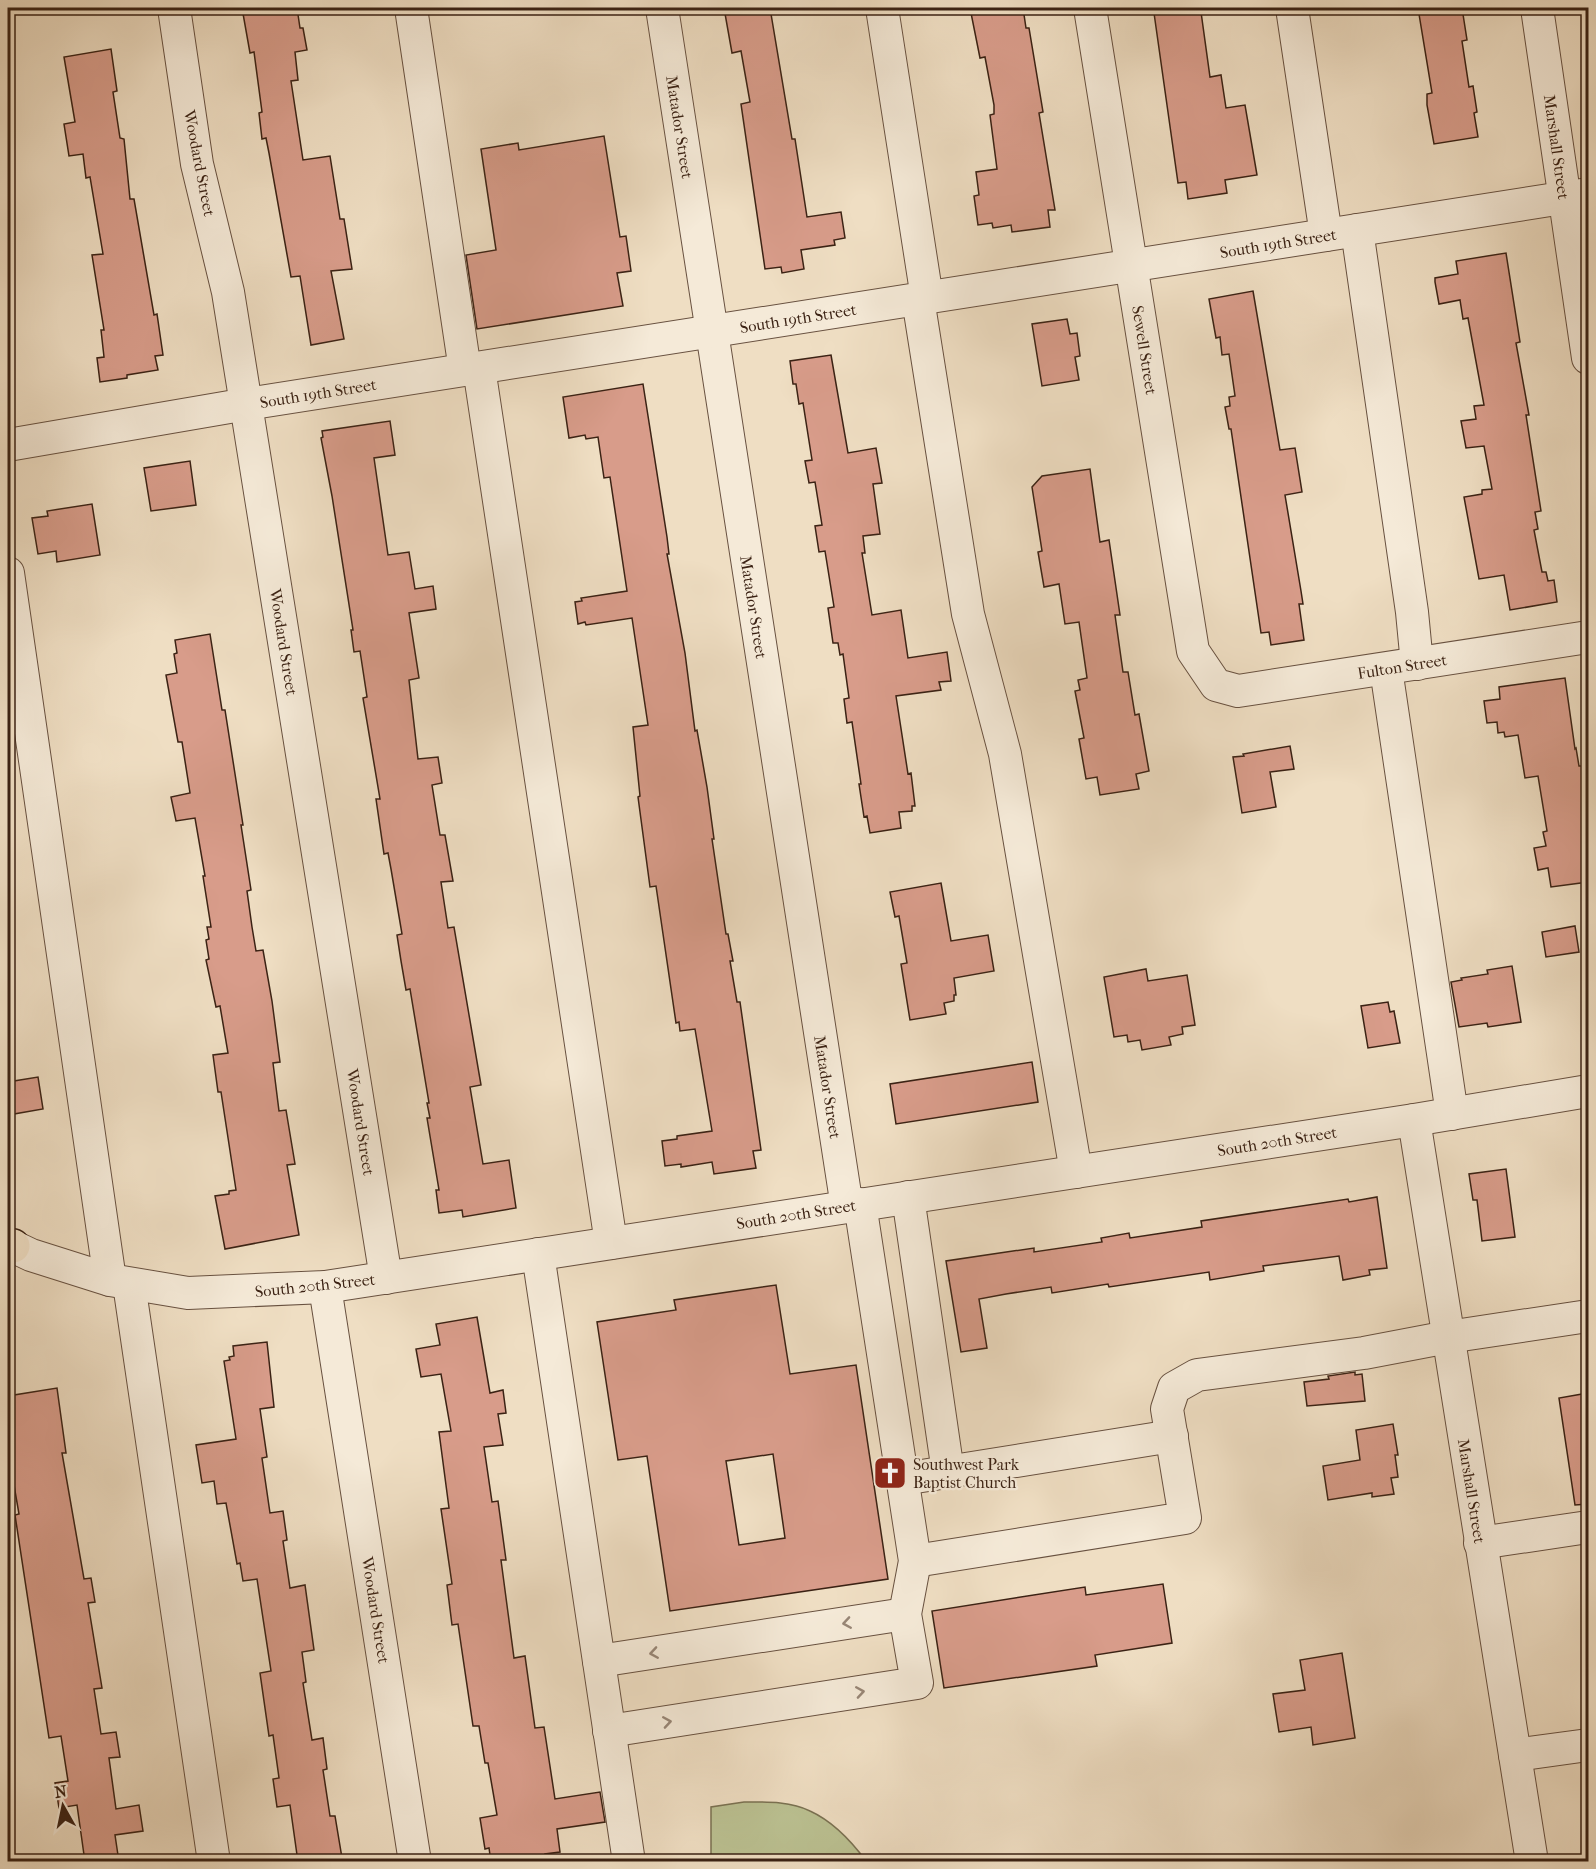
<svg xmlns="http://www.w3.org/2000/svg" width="1596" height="1869" viewBox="0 0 1596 1869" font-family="'IM FELL French Canon',serif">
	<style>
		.green { fill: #bbc192; stroke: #7b7253; stroke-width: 1.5 }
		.building { fill: #d89c8a; stroke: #3b2214; stroke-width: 1.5; fill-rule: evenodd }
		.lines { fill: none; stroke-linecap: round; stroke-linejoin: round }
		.minor-casing { stroke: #685140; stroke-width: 34 }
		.major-casing { stroke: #3b2214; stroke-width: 36 }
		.minor { stroke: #f5ead8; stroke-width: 32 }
		.major { stroke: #efdec3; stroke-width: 33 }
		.oneway { stroke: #988676 }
		.labels { text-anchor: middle; stroke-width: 4.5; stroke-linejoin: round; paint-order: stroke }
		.street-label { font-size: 16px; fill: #3b2214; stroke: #f5ead8 }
		.poi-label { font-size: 16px; fill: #3b2214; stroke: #f5ead8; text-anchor: start }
	</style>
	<rect width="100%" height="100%" fill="#efdec3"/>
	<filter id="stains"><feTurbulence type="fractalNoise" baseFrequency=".00333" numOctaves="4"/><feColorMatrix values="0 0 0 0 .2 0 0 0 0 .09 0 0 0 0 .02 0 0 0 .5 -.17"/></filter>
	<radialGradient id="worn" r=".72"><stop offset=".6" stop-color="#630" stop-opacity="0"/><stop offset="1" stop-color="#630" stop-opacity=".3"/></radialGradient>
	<path class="green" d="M744,1802c21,0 46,-1 66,9 22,10 42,31 56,50h-155v-54z"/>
	<g class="building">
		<path d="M242,8h55l3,20h3l4,22 -12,2 3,28 -7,1 12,79 27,-4 10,63h4l8,50 -21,2 13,68 -33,6 -11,-69 -9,1 -22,-124 -3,-15 -4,1 -3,-26 3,-1 -8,-60 -4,1z"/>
		<path d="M724,8h46l22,131h3l12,78 34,-5 4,26 -11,2 1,5 -34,5 3,19 -22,4 -1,-6 -16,2 -24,-165 9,-2 -9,-51 -9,2z"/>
		<path d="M970,8h53l3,20h3l14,84 -4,1 16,97h-7l2,17 -38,5 -1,-7 -18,3 -1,-5 -14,2 -4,-29 5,-1 -3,-23 21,-3 -7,-54 4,-1v-9l-9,-48 -5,1z"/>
		<path d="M1191,8h8l2,4 9,65 11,-2 5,33 19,-3 12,70 -32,5 2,13 -39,6 -2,-17 -8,1 -24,-170z"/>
		<path d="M1418,8h44l5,32 -5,1 7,46 4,-1 4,26 -3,1 4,24 -44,7 -7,-39v-11l5,-1z"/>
		<path d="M111,49l6,42 -4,1 7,46 4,1 6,60h4l20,116 3,-1 6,41 -8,1 3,14 -31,5v3l-27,4 -3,-24 7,-1 -3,-27h3l-12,-75 11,-1 -13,-77 -4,1 -3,-24 -14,2 -5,-32 11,-2 -11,-65z"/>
		<path d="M604,136l16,101 6,-1 5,35 -14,2 6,33 -146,23 -11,-74 30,-5 -15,-101 37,-6 1,7z"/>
		<path d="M1506,253l14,89 -4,1 13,72h-3l15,96 -6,1 3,17 -4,1 8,42h4l2,9 6,-1 3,22 -47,8 -6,-35 -25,4 -15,-82 18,-3v-4l10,-1 -8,-43 -18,2 -5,-27 15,-2 -2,-13 10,-1 -16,-87 -5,1 -3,-19 -21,4 -4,-22v-4l23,-4 -2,-13z"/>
		<path d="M1253,291l27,159 15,-2 7,44 -17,3 16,96 2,13h-4l5,36 -33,5 -2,-13 -8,1 -30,-204h-2l-4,-22 5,-1 -1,-9 6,-1 -6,-42 -7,1 -2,-18 -4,1 -7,-39z"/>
		<path d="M1067,319l3,15 7,-1 3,23 -5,1 4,23 -37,6 -10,-62z"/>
		<path d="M831,355l17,98 28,-5 6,35 -9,1 7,50 -17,2 2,17h-3l10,62 29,-5 7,48 39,-6 4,29 -12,1 2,8 -45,6 12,78 3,-1 4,33h-3v5l-13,1 2,16 -31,5 -3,-17 -3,1 -5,-33h2l-9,-62 -5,1 -3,-24 5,-1 -6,-44 -3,1 -2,-12h-5l-5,-35 6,-1 -9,-56 -6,1 -4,-26 7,-1 -7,-43 -6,1 -4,-22 7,-1 -9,-57 -4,1 -3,-20h-3l-3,-23z"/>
		<path d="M643,384l24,153 2,17h-2l18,99 10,78 2,-1 10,57 7,52h-2l14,95h2l5,27h-3l7,41h3l21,148 -8,1 3,17 -42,6 -2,-12 -31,5v-3l-16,2 -3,-25 15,-2v-3l35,-5 -17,-102 -15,2 -1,-9 -3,1 -20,-137 -6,1 -12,-90 2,-1 -7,-69 15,-2 -16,-107 -46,7 -1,-3 -7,2 -3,-22 7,-1 -1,-3 46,-7 -17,-114 -6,1 -6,-41 -12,2 -1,-4 -16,3 -6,-41z"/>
		<path d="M390,421l5,34 -21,3 14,97 21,-3 6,37 18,-3 3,23 -27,4 10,65 -10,2 9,79 20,-2 4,26 -10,2 8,50h5l8,46 -12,1 7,46 6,-1 27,158 -11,2 13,77 26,-4 7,48 -53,9 -1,-7 -23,3 -3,-23h3l-12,-72h3l-3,-15h2l-19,-114 -4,1 -5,-29 -4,-26 5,-1 -11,-65 -3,-16 -4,1 -8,-55h4l-17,-101 4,-1 -7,-46 -6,1 -3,-22h2l-21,-134 -11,-58 2,-1 -1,-6z"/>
		<path d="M190,461l6,44 -45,6 -7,-43z"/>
		<path d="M1090,469l10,73 9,-2 11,75h-5l8,57h5l7,43 4,-1 10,57 -13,3 3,15 -39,6 -3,-18 -11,2 -7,-40 5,-1 -9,-47 5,-1 -2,-10 9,-2 -8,-56 -14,2 -6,-40 -15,3 -6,-35 4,-1 -10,-64 10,-11z"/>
		<path d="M92,504l8,51 -43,7 -1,-11 -18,3 -6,-36 16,-2 -1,-5z"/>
		<path d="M210,634l12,76h3l18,115h-2l10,65 -4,1 5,36 4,24 7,-1 9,51 8,61 -7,1 6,48 7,-1 9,54 -8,1 12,70 -74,14 -10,-53 14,-2v-3l7,-1 -15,-98h-3l-5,-37 15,-2 -8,-47 -4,1 -10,-47 3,-1 -3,-19 3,-1 -2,-12h4l-8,-51h2l-10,-58 -19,3 -5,-24 19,-4 -8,-51h-4l-12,-67 11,-2 -3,-19 3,-1 -2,-13z"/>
		<path d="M1565,678l10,71 1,-1 3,18h3l6,43v73l-37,5 -3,-19 -10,2 -4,-22 12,-2 -3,-14 4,-1 -9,-55 -13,2 -7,-43 -13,2 -1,-5 -6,1 -1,-11 -10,1 -3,-22 16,-2 -1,-12z"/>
		<path d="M1290,746l4,23 -24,3 6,35 -34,6 -9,-56 11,-1 -1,-2z"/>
		<path d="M941,883l10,58 37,-6 6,36 -40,7 2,17h-2v6l-10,2 2,11 -36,6 -9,-56 6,-1 -8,-47 -4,1 -5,-25z"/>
		<path d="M1575,926l4,26 -33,5 -4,-25z"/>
		<path d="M1512,966l9,56 -33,5 -1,-4 -28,4 -8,-45 11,-2 -1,-2 27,-4 -1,-4z"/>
		<path d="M1146,969l2,12 39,-6 8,50 -13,2 1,7 -14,3 2,8 -29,5 -2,-10 -12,2 -1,-7 -13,2 -10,-60z"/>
		<path d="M1388,1002l2,10 4,-1 6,32 -32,5 -7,-42z"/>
		<path d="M1032,1062l6,40 -142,22 -6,-40z"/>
		<path d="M38,1077l5,32 -35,6v-33z"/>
		<path d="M1506,1169l9,68 -33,4 -5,-41h-4l-4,-26z"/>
		<path d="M1377,1197l10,71 -18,2 1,5 -27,5 -4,-24 -76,10 1,5 -54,9 -1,-8 -100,15 -1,-3 -56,9 -1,-6 -45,7 -27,5 8,49 -26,4 -15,-91 88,-13v4l68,-10 -1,-4 28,-5 1,5 72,-11 -1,-6 147,-22 1,3z"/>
		<path d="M776,1285l14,89 66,-9 32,214 -218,32 -23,-155 -29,4 -21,-138 79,-12 -2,-10zM773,1454l12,84 -46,7 -13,-84z"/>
		<path d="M477,1317l13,76 13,-3 3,23 -8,1 5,31 -19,2 8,55 6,-1 8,59h-5l13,98 11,-2 10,72 9,-1 11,72 45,-7 5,30 -48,7 3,23 -15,2 1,8h-55l-2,-14 -4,1 -5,-31 17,-3 -9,-52h-3l-6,-37h-6l-15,-102 -6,1 -5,-40 5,-1 -11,-75 8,-1 -10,-76 12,-1 -10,-57 -20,3 -5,-28 24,-4 -4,-21z"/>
		<path d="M267,1342l7,65 -14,2 7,48 -5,1 8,55 13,-2 4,29 -4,1 7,47 15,-3 9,65 -12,2 4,30 -3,1 9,57 11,-2 4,31 -4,1 7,46h5l7,42h-5v4h-39l-8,-57 -13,2 -4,-28 6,-1 -6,-43 -4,1 -9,-63 11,-2 -14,-92 -14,2 -3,-18 -3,1 -11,-61 -9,1 -3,-23 -12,2 -6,-38 40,-6 -12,-78 6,-1 -1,-3 5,-1 -1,-10z"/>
		<path d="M1355,1372v3l7,-1 3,27 -58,5 -3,-24 25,-3 -1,-3z"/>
		<path d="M57,1388l9,65h-4l22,126 7,-1 4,24 -7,1 14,85 -8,1 7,45 15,-2 4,25 -11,1 7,51 23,-4 4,26 -28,4 4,27h-34l-8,-57 -18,3 -4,-25 13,-2 -7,-45 -12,2 -34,-223 4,-1 -9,-52h-2v-66z"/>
		<path d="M1588,1393v111l-13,1 -16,-107z"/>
		<path d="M1393,1424l5,31h-3l3,22 -7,1 3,16 -22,3v-4l-44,7 -5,-34 37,-6 -4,-30z"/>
		<path d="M1163,1584l9,59 -77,12 2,11 -153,22 -12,-77 153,-24 1,8z"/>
		<path d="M1342,1653l13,85 -42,7 -2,-18 -32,5 -6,-38 32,-4 -5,-30z"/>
	</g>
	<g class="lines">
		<g class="minor-casing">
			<g id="minor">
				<path d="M174,8l23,156 31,128 158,986"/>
				<path d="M411,8l54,362"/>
				<path d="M662,8l185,1199"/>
				<path d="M882,8l45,290"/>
				<path d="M1090,8l103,643 23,34 22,6 350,-54"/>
				<path d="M1292,8l34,227"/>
				<path d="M1537,8l51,350"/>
				<path d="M1357,230l55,382 5,52"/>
				<path d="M918,299l50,315 37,140 71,418"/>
				<path d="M479,368l132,875"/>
				<path d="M8,445l239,-41 1341,-210"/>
				<path d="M8,573l102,707"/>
				<path d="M1386,669l66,445"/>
				<path d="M1414,1120l118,742"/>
				<path d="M908,1197l40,275"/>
				<path d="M8,1244l23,11 79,25 78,13 137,-6 1089,-167 174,-29"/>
				<path d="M538,1254l91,608"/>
				<path d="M129,1284l85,578"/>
				<path d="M325,1287l90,575"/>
				<path d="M903,1479l269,-43"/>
				<path d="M1480,1543l108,-16"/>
				<path d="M915,1561l270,-43 -18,-109 7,-21 23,-13 167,-22 84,-16 140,-21"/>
				<path d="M599,1661l306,-47"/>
				<path d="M609,1731l308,-48 -12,-69 10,-53 -55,-357"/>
				<path d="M1515,1755l73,-10"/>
			</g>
		</g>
		<g class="major-casing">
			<path id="major" d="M8,1247l5,-1"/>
		</g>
		<use href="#minor" class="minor"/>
		<use href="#major" class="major"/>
	</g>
	<defs><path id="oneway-chevron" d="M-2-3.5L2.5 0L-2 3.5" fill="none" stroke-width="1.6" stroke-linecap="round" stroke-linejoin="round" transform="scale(1.5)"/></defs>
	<g class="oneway">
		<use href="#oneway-chevron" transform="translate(847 1623) rotate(171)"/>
		<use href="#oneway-chevron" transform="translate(654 1653) rotate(171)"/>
		<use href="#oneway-chevron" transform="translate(860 1692) rotate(-9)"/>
		<use href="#oneway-chevron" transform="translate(667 1722) rotate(-9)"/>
	</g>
	<defs>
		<g id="church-square" transform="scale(1.725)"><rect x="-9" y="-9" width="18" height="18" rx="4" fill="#8f2418" stroke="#f5ead8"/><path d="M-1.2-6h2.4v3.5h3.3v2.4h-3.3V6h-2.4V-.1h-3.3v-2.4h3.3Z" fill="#fff"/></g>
	</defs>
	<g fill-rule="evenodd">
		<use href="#church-square" x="890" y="1473"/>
	</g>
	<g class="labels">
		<g class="street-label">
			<text transform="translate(680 127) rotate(81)" y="6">Matador Street</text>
			<text transform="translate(1557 147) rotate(82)" y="6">Marshall Street</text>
			<text transform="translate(200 163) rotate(79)" y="6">Woodard Street</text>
			<text transform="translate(1278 243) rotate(-9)" y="6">South 19th Street</text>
			<text transform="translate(798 318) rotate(-9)" y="6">South 19th Street</text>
			<text transform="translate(1145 350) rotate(81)" y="6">Sewell Street</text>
			<text transform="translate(318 393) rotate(-9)" y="6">South 19th Street</text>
			<text transform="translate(754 607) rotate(81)" y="6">Matador Street</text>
			<text transform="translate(284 642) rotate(81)" y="6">Woodard Street</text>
			<text transform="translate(1402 666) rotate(-9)" y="6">Fulton Street</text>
			<text transform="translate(828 1087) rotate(81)" y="6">Matador Street</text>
			<text transform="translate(361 1122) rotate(81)" y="6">Woodard Street</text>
			<text transform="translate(1277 1141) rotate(-9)" y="6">South 20th Street</text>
			<text transform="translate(796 1214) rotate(-9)" y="6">South 20th Street</text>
			<text transform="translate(315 1285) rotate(-6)" y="6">South 20th Street</text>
			<text transform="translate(1472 1491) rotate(81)" y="6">Marshall Street</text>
			<text transform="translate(376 1610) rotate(81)" y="6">Woodard Street</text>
		</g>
		<g class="poi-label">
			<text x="913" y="1470">Southwest Park<tspan x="913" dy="18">Baptist Church</tspan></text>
		</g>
	</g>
	<rect width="1596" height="1869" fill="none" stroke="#efdec3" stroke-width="30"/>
	<rect x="9" y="9" width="1578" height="1851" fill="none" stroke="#3b2214" stroke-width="3"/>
	<rect x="15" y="15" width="1566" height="1839" fill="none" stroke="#3b2214" stroke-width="1.5"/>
	<g transform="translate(63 1806) rotate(351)" stroke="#f5ead8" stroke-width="4.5" paint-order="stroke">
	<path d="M0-4.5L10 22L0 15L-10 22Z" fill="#3b2214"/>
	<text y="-9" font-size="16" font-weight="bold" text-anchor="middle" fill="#3b2214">N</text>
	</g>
	<rect width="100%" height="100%" filter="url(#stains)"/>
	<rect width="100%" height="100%" fill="url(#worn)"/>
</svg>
